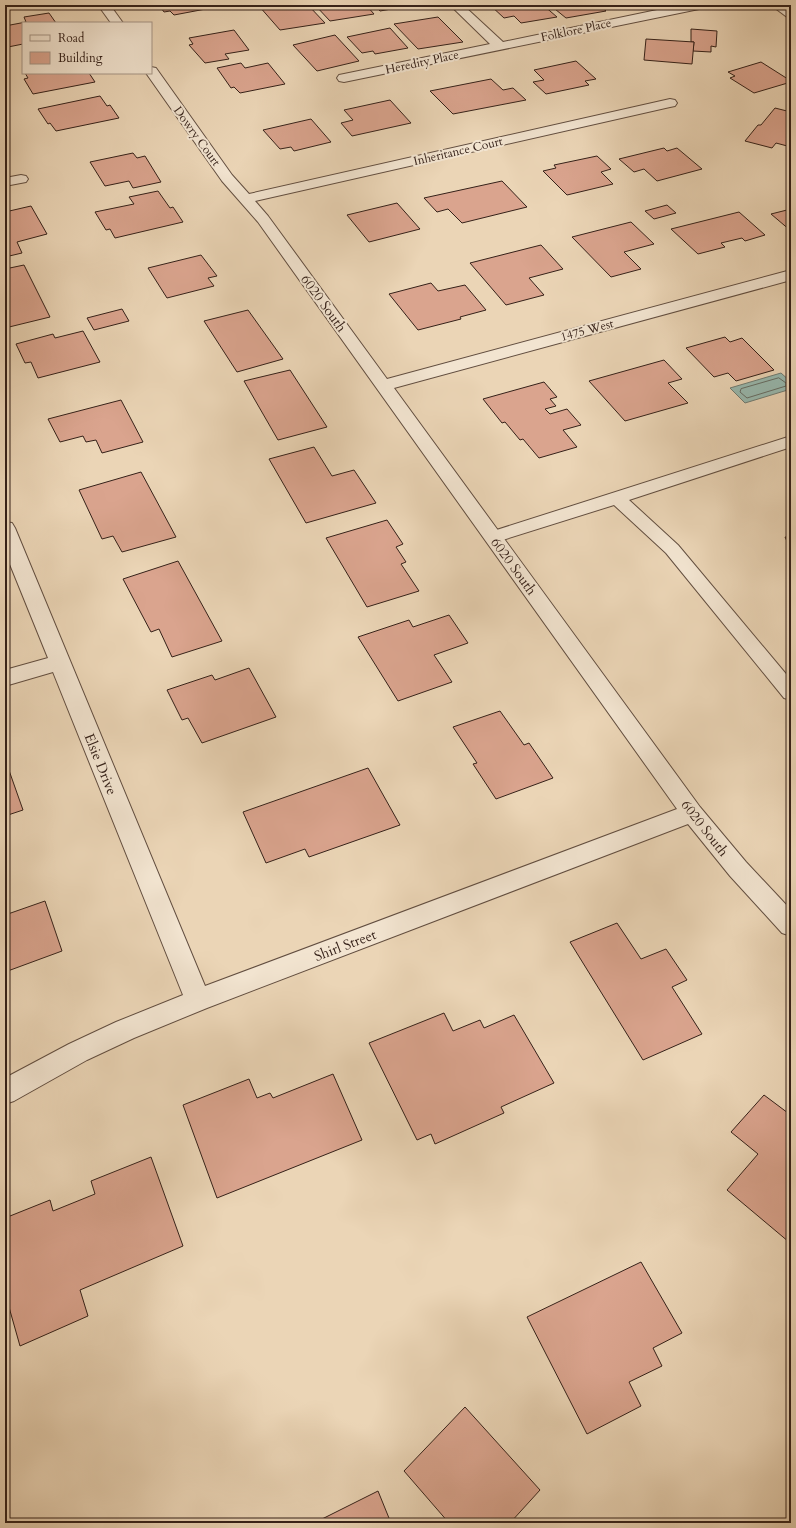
<svg xmlns="http://www.w3.org/2000/svg" width="796" height="1528" viewBox="0 0 796 1528" font-family="Cardo,serif">
	<style>
		.water { fill: #98b9af; stroke: #707c73 }
		.lines { fill: none; stroke-linecap: round; stroke-linejoin: round }
		.shore { stroke: #666d64; stroke-width: 1 }
		.building { fill: #daa48e; stroke: #352119 }
		.lane-casing { stroke: #624e40; stroke-width: 2 }
		.street-casing { stroke: #624e40; stroke-width: 2 }
		.lane { fill: #f2e4d0; fill-rule: evenodd }
		.street { fill: #f2e4d0; fill-rule: evenodd }
		.labels { text-anchor: middle; stroke-width: 4; stroke-linejoin: round; paint-order: stroke }
		.far-street-label { font-size: 12px; fill: #352119; stroke: #f2e4d0 }
		.street-label { font-size: 14px; fill: #352119; stroke: #f2e4d0 }
	</style>
	<rect width="100%" height="100%" fill="#ebd5b6"/>
	<filter id="stains"><feTurbulence type="fractalNoise" baseFrequency=".005" numOctaves="4"/><feColorMatrix values="0 0 0 0 .2 0 0 0 0 .09 0 0 0 0 .02 0 0 0 .5 -.17"/></filter>
	<radialGradient id="worn" r=".72"><stop offset=".6" stop-color="#630" stop-opacity="0"/><stop offset="1" stop-color="#630" stop-opacity=".3"/></radialGradient>
	<path class="water" d="M781,373l10,9v7l-46,14 -15,-15z"/>
	<g class="lines">
		<path class="shore" d="M779,378l7,5v3l-39,12 -7,-6 1,-3z"/>
	</g>
	<g class="building">
		<path d="M5,5h25l-25,5z"/>
		<path d="M159,5h50l2,3 -37,7 -4,-4 -6,1z"/>
		<path d="M266,5h42l17,18 -45,7 -21,-24z"/>
		<path d="M315,5h51l8,9 -44,7z"/>
		<path d="M374,5h40l-34,6z"/>
		<path d="M490,5h53l14,12 -36,6 -7,-7 -10,2z"/>
		<path d="M550,5h49l7,6 -40,7z"/>
		<path d="M49,13l7,10h-33v21l-15,3 -3,-5v-16l21,-4 -2,-5z"/>
		<path d="M438,17l25,25 -45,7 -24,-25z"/>
		<path d="M390,28l18,20 -33,6 -2,-3 -11,2 -15,-16z"/>
		<path d="M691,29l26,2 -1,16 -5,-1v6l-18,-1 1,-9h-3z"/>
		<path d="M234,30l15,20 -24,4 4,5 -24,4 -16,-18 4,-1 -4,-6z"/>
		<path d="M335,35l24,26 -42,10 -24,-26z"/>
		<path d="M646,39l48,3 -2,22 -48,-4z"/>
		<path d="M576,61l20,18 -11,2 4,4 -43,9 -13,-12 11,-2 -10,-10z"/>
		<path d="M761,62l30,19v1l-37,11 -24,-15 5,-2 -7,-4z"/>
		<path d="M241,63l4,5 23,-5 17,21 -45,9 -6,-6 -3,1 -14,-20z"/>
		<path d="M25,73h64l6,9 -62,12 -9,-15 4,-1z"/>
		<path d="M491,79l12,11 10,-2 13,12 -73,14 -23,-23z"/>
		<path d="M100,96l7,10 3,-1 9,13 -63,13 -6,-8 -2,1 -10,-15z"/>
		<path d="M390,100l21,23 -59,13 -11,-13 12,-3 -9,-10z"/>
		<path d="M775,108l16,4v35l-15,-4 -4,5 -27,-7 13,-16h3z"/>
		<path d="M311,119l20,23 -37,9 -3,-4 -11,2 -17,-19z"/>
		<path d="M664,148l3,3 10,-3 25,21 -45,12 -13,-12 -10,3 -15,-13z"/>
		<path d="M133,153l4,5 8,-2 16,26 -28,6 -4,-7 -24,5 -15,-24z"/>
		<path d="M597,156l14,13 -10,3 12,12 -46,11 -24,-24 13,-3 -2,-3z"/>
		<path d="M502,181l25,26 -65,16 -14,-14 -11,3 -13,-14z"/>
		<path d="M158,191l12,17 3,-1 10,15 -68,16 -5,-9 -4,1 -11,-18 39,-8 -5,-7z"/>
		<path d="M397,203l23,26 -51,13 -22,-27z"/>
		<path d="M667,205l9,8 -22,6 -9,-8z"/>
		<path d="M31,206l16,28 -30,8 5,11 -17,4v-45z"/>
		<path d="M791,209v22l-20,-17z"/>
		<path d="M739,212l26,23 -20,6 -3,-3 -21,5 4,4 -27,7 -27,-25z"/>
		<path d="M631,222l23,22 -30,8 17,17 -30,8 -39,-40z"/>
		<path d="M541,245l22,24 -34,9 15,17 -38,10 -36,-42z"/>
		<path d="M201,255l16,21 -9,2 6,8 -47,12 -19,-30z"/>
		<path d="M24,265l26,52 -45,11v-59z"/>
		<path d="M431,283l7,8 27,-6 21,25 -26,7 1,2 -43,11 -29,-36z"/>
		<path d="M122,309l7,12 -35,9 -7,-12z"/>
		<path d="M248,310l35,49 -46,13 -33,-51z"/>
		<path d="M83,331l17,31 -62,16 -7,-16 -6,1 -9,-19 37,-10 2,4z"/>
		<path d="M725,337l5,5 12,-4 32,32 -38,11 -8,-8 -14,4 -28,-29z"/>
		<path d="M664,360l18,19 -14,4 20,20 -63,18 -36,-40z"/>
		<path d="M290,370l37,57 -49,13 -34,-59z"/>
		<path d="M544,382l13,15 -7,2 6,7 -11,3 5,5 17,-5 14,16 -18,5 14,17 -38,11 -16,-19 -3,1 -15,-18 -3,1 -19,-24z"/>
		<path d="M121,400l22,42 -41,11 -6,-13 -10,2 -3,-6 -23,6 -12,-23z"/>
		<path d="M314,447l18,29 22,-6 22,33 -70,20 -37,-64z"/>
		<path d="M141,472l35,65 -54,15 -9,-16 -11,3 -23,-49z"/>
		<path d="M387,520l16,24 -7,3 10,15 -5,2 18,27 -52,16 -41,-69z"/>
		<path d="M787,531h4v19l-6,-13h5z"/>
		<path d="M178,561l44,80 -50,16 -13,-28 -8,3 -28,-53z"/>
		<path d="M449,615l19,28 -34,12 18,27 -54,19 -40,-64 51,-17 4,7z"/>
		<path d="M249,668l27,49 -74,26 -14,-25 -6,2 -15,-30 45,-15 3,5z"/>
		<path d="M500,711l24,34 5,-2 24,35 -57,21 -23,-35 4,-1 -24,-36z"/>
		<path d="M5,759l18,51 -18,6z"/>
		<path d="M368,768l32,57 -91,32 -4,-8 -39,14 -23,-51z"/>
		<path d="M45,901l17,50 -57,21v-57z"/>
		<path d="M617,923l24,36 25,-10 21,31 -15,7 30,47 -59,26 -73,-118z"/>
		<path d="M444,1013l9,18 27,-11 4,8 30,-13 40,68 -53,24 3,6 -69,31 -4,-10 -14,6 -48,-97z"/>
		<path d="M333,1074l29,66 -145,58 -34,-93 66,-26 8,19 13,-5 3,5z"/>
		<path d="M764,1095l24,18 3,-4v131l-2,2 -62,-52 31,-36 -27,-22z"/>
		<path d="M151,1157l32,89 -103,44 8,26 -68,30 -15,-53v-75l45,-18 3,11 42,-17 -4,-13z"/>
		<path d="M641,1262l41,71 -29,15 9,18 -33,16 12,24 -54,28 -60,-117z"/>
		<path d="M465,1407l75,83 -30,33h-61l-45,-52z"/>
		<path d="M378,1491l13,32h-77z"/>
	</g>
	<g class="lines">
		<g class="lane-casing">
			<g id="lane">
				<path d="M771,5h13l7,5v8l-4,-1z"/>
				<path d="M791,436v11l-162,53 49,45 113,135v20l-7,-2 -118,-145 -52,-48 -121,38 -6,-2 -3,-4 3,-4z"/>
			</g>
		</g>
		<g class="street-casing">
			<g id="street">
				<path d="M98,5h12l13,18h-12z"/>
				<path d="M450,5h13l40,37 178,-37h24l-2,3 -4,1 -355,73 -5,-1 -2,-3 2,-3 5,-1 146,-30z"/>
				<path d="M151,67l5,1 76,107 17,19 421,-95 5,1 2,3 -2,3 -5,1 -415,94 13,15 119,163 404,-109v10l-397,108 306,419 46,55 45,48v26l-9,-3 -52,-57 -42,-52 -481,184 -73,30 -47,22 -73,41 -9,3v-26l64,-34 47,-22 67,-27 -130,-323 -48,14v-16l43,-12 -43,-106v-30l7,1 3,5 190,458 472,-177 -419,-587 -36,-41 -76,-108h5z"/>
				<path d="M21,175l5,1 2,3 -2,3 -21,4v-8z"/>
			</g>
		</g>
		<use href="#lane" class="lane"/>
		<use href="#street" class="street"/>
	</g>
	<g class="labels">
		<g class="far-street-label">
			<text transform="translate(576 30) rotate(-12)" y="4">Folklore Place</text>
			<text transform="translate(422 62) rotate(-12)" y="4">Heredity Place</text>
			<text transform="translate(197 136) rotate(54)" y="4">Dowry Court</text>
			<text transform="translate(458 151) rotate(-13)" y="4">Inheritance Court</text>
			<text transform="translate(587 330) rotate(-15)" y="4">1475 West</text>
		</g>
		<g class="street-label">
			<text transform="translate(324 303) rotate(54)" y="5">6020 South</text>
			<text transform="translate(514 566) rotate(54)" y="5">6020 South</text>
			<text transform="translate(101 764) rotate(68)" y="5">Elsie Drive</text>
			<text transform="translate(705 828) rotate(52)" y="5">6020 South</text>
			<text transform="translate(345 945) rotate(-21)" y="5">Shirl Street</text>
		</g>
	</g>
	<rect width="796" height="1528" fill="none" stroke="#ebd5b6" stroke-width="20"/>
	<rect x="6" y="6" width="784" height="1516" fill="none" stroke="#352119" stroke-width="2"/>
	<rect x="10" y="10" width="776" height="1508" fill="none" stroke="#352119"/>
	<rect x="22" y="22" width="130" height="52" fill="#f2e4d0" stroke="#a69687"/>
	<rect x="30" y="35" width="20" height="6" fill="#f2e4d0" stroke="#a69687"/>
	<text x="58" y="42" font-size="12" fill="#352119">Road</text>
	<rect x="30" y="52" width="20" height="12" fill="#daa48e" stroke="#a69687"/>
	<text x="58" y="62" font-size="12" fill="#352119">Building</text>
	<rect width="100%" height="100%" filter="url(#stains)"/>
	<rect width="100%" height="100%" fill="url(#worn)"/>
</svg>
